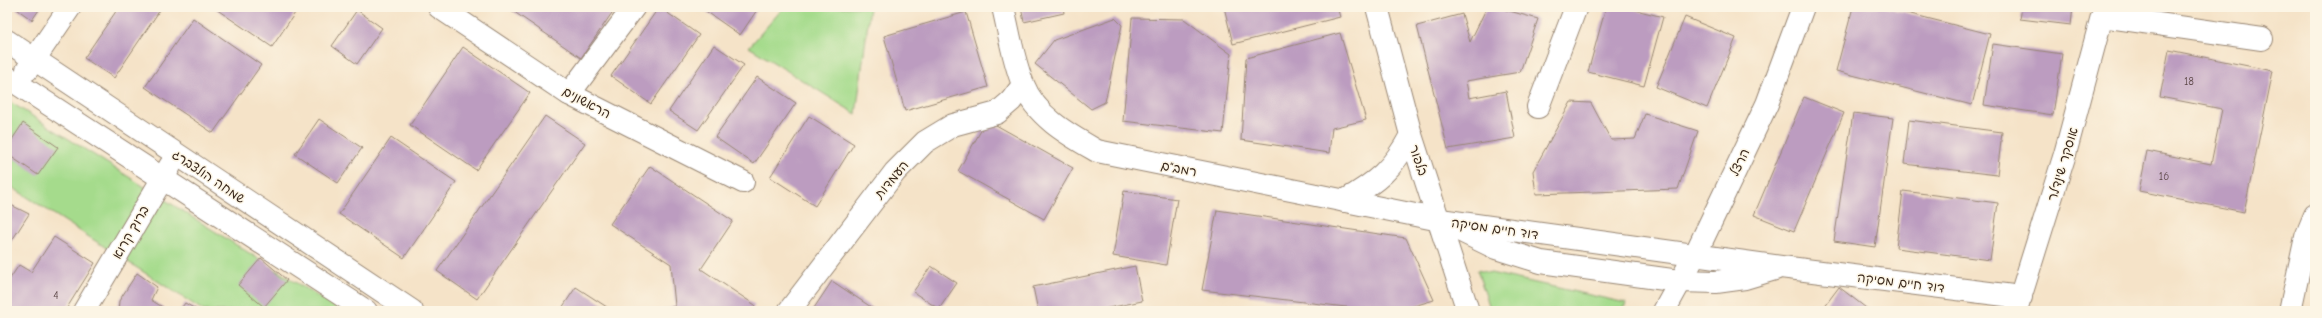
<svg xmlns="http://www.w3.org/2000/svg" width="2322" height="318" viewBox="0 0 2322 318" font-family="'Comic Neue','Playpen Sans Hebrew',sans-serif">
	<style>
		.green { fill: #a5db8c; stroke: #708255 }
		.building { fill: #bc9cc0 }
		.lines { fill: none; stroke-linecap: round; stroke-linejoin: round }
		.minor-casing { stroke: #988673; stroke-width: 24 }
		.minor { stroke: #fff; stroke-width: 22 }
		.labels { text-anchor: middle; stroke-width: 3; stroke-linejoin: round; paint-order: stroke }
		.number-label { font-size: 11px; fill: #5b4646 }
		.street-label { font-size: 13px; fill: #3b2a1e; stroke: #fcf5e5 }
	</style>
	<rect width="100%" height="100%" fill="#fcf5e5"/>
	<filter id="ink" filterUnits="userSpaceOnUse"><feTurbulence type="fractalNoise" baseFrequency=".025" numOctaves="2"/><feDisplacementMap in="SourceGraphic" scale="8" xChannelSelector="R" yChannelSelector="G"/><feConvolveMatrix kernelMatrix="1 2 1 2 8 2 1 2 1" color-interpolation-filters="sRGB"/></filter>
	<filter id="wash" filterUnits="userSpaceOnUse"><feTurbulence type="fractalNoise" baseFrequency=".012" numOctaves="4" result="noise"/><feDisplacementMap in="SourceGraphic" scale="16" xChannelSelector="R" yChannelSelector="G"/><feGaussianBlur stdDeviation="0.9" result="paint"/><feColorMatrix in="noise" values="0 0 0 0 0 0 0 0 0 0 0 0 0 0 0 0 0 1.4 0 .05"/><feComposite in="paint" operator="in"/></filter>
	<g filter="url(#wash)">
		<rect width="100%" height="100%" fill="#f5e3c8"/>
		<g class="green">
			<path d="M784,7h86l-14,107 -107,-67z"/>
			<path d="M7,100l334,211h-137l-197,-127z"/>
			<path d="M1477,270l149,33 -3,8h-132z"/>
		</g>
		<g id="blocks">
			<g class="building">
				<path d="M14,7h27l-9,13z"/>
				<path d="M119,7h43l-48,71 -30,-20z"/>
				<path d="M213,7h86l-27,40z"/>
				<path d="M507,7h109l-35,51z"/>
				<path d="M659,7l40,28 -48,69 -40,-28z"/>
				<path d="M700,7h59l-19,28z"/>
				<path d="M1021,7h42l1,6 -40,9z"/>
				<path d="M1224,7h113l3,10 -107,27z"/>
				<path d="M1487,7h8l43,12 -18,53 -54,9 3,17 37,-7 9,47 -67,11 -31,-123 45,-12 8,28z"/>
				<path d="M1606,7h18l39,10 -19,69 -56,-14z"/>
				<path d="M1853,7h30l107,27 -18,71 -136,-34z"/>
				<path d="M2022,7h51l-2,18 -51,-6z"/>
				<path d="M357,10l25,18 -25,36 -25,-18z"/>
				<path d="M966,12l22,75 -83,24 -21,-75z"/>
				<path d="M1685,17l51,21 -29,70 -51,-21z"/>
				<path d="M193,18l68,47 -48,68 -68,-46z"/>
				<path d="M1115,18l7,7 -17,77 -14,7 -56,-45 19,-24z"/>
				<path d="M1132,18l52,1 47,35 -8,79 -100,-12z"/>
				<path d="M1340,33l26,87 -34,8 -3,25 -88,-13 5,-82z"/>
				<path d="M1993,44l69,10 -9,61 -69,-10z"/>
				<path d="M714,45l30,20 -46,65 -29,-19z"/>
				<path d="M463,47l67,46 -54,77 -66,-45z"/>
				<path d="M2169,50l104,21 -29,141 -105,-21 8,-40 64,13 11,-55 -62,-12z"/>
				<path d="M757,77l39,26 -42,61 -39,-27z"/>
				<path d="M1804,97l40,16 -50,118 -40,-16z"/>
				<path d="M1571,102l20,1 20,37 24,-1 10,-25 53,17 -20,58 -142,5 -3,-23z"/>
				<path d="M1853,113l40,5 -18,129 -41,-6z"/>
				<path d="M545,116l40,27 -108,156 -40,-28z"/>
				<path d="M809,116l45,28 -39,62 -45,-29z"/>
				<path d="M319,119l43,29 -24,35 -43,-29z"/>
				<path d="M987,120l86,48 -29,51 -86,-48z"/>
				<path d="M1909,120l93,12 -5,43 -93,-11z"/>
				<path d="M23,123l35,24 -20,28 -31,-21v-7z"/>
				<path d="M391,138l65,44 -52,76 -65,-44z"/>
				<path d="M650,166l83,55 -32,48 54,36 -4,6h-91l15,-5 -4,-42 -61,-40z"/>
				<path d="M1124,191l53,8 -11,66 -53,-9z"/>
				<path d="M1903,191l95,12 -8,57 -94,-12z"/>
				<path d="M7,203l22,11 -22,34z"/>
				<path d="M1217,210l189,28 28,62 -37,11h-17l-178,-21z"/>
				<path d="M54,237l41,26 -30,48h-51l-7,-4v-24l12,-18 12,7z"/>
				<path d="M261,258l26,22 -23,27 -26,-22z"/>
				<path d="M931,266l26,17 -18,26 -26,-17z"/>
				<path d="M1135,266l7,35 -48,10h-56l-5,-24z"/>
				<path d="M137,273l20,14 -6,13 18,11h-51l1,-10z"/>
				<path d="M832,281l45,30h-65z"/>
				<path d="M576,287l37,24h-53z"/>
				<path d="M1839,287l31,24h-49z"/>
				<path d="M185,303l14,8h-20z"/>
			</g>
		</g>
	</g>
	<g filter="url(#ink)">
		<use href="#blocks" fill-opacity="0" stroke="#988673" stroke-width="1"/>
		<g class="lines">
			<g class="minor-casing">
				<g id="minor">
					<path d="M439,7l130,87 174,88"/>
					<path d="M1003,7c6,25 10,53 20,77 13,33 46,51 74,67l343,69 341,47 240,30"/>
					<path d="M1377,7l34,128 57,176"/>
					<path d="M7,41l405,270"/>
					<path d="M27,70l43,-63"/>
					<path d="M7,77l359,234"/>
					<path d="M569,94l65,-87"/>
					<path d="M1538,107l38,-100"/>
					<path d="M1344,201c33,-19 49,-32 67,-66"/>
					<path d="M1457,229l39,19 45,14 138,19 37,1 29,-4 30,-9"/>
					<path d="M84,311l86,-145"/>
					<path d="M789,311l106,-139 30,-30 28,-17 44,-12 14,-12 12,-16"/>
					<path d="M1664,311l31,-56 72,-151 36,-97"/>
					<path d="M2016,311l49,-157 37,-138 160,23"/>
					<path d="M2290,311l16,-74 9,-22"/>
				</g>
			</g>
			<use href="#minor" class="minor"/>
		</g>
	</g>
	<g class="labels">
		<g class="number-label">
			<text x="2189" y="85">18</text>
			<text x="2164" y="180">16</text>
			<text x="56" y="299">4</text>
		</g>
		<g class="street-label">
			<text transform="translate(587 102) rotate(28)" y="5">הראשונים</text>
			<text transform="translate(1419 160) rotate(71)" y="5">בלפור</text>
			<text transform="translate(1739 162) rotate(-64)" y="5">הרצל</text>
			<text transform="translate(2062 164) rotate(-73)" y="5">אוסקר שינדלר</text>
			<text transform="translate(1179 168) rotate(11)" y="5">רמב"ם</text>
			<text transform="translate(209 176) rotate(34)" y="5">שמחה הולצברג</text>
			<text transform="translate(891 179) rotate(-50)" y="5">העמדות</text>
			<text transform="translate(1495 228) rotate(8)" y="5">דוד חיים מסיקה</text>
			<text transform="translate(130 232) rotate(-60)" y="5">ברוך קרוא</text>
			<text transform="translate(1901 282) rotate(7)" y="5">דוד חיים מסיקה</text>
		</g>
	</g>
	<rect width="2322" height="318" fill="none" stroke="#fcf5e5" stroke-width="24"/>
</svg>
